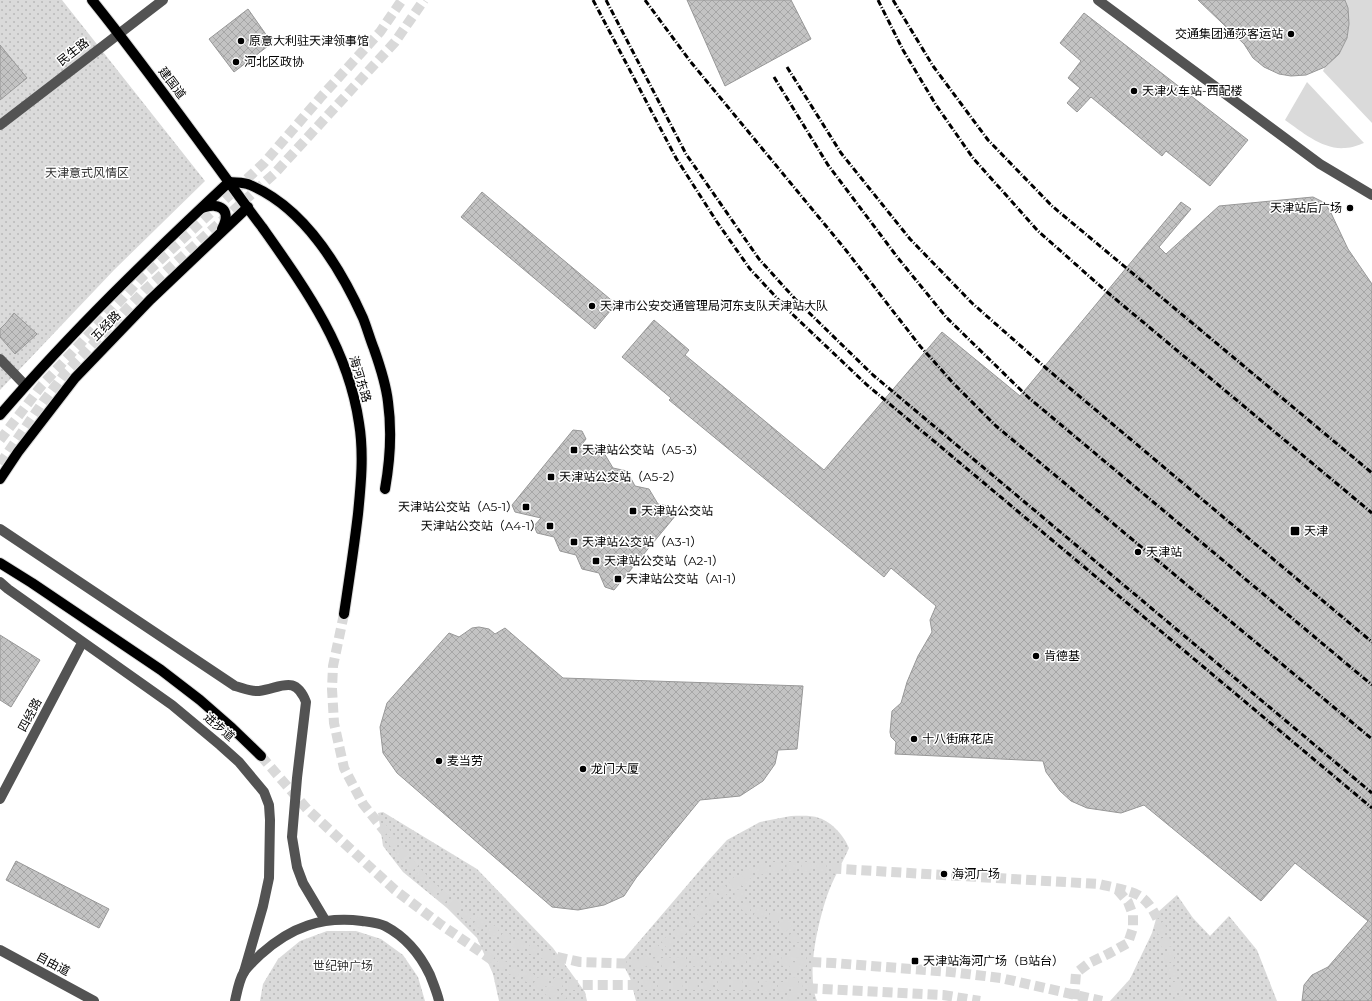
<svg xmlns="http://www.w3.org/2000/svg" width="1372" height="1001" viewBox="0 0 1372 1001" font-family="Montserrat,'Noto Sans SC',sans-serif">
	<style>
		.green { fill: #dadada }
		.park { fill: url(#park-dots) }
		.building { fill: url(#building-cross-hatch); stroke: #979797 }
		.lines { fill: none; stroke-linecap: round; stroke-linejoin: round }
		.major-tunnel { stroke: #d9d9d9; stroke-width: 10; stroke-dasharray: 10 5; stroke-linecap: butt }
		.major-casing { stroke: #dbdbdb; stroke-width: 12 }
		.minor { stroke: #535353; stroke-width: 10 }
		.major { stroke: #000; stroke-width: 10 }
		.rail { stroke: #000; stroke-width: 3; stroke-dasharray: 6 2 1 2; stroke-linecap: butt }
		.poi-dot { fill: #000; stroke: #fff; stroke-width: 1.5 }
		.labels { text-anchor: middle; stroke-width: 3; stroke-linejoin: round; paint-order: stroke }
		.poi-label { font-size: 12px; fill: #000; stroke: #fff; text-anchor: start }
		.street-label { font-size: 12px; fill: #000; stroke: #fff }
		.park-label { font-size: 12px; fill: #313131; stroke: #fff }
	</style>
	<defs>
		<pattern id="park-dots" width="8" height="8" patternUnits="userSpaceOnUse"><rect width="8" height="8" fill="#dadada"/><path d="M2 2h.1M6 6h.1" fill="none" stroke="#b9b9b9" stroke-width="1.8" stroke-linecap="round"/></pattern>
		<pattern id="building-cross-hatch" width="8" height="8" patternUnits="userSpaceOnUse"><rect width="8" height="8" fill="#c3c3c3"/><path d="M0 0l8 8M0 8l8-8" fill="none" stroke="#a6a6a6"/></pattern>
	</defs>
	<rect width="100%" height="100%" fill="#fff"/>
	<g class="green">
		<path d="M1346,0h26v123l-49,-52 2,-4 14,-13 8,-16 2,-14z"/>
		<path d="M1307,82l57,61c-6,2 -12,5 -19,5 -22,2 -43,-16 -60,-28z"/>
	</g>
	<g class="park">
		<path d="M0,0h62l143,181 -91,89 -114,120z"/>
		<path d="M383,812l94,57 76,79 32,44 2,9h-88l-6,-27 -16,-36 -30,-30 -44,-36 -20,-26 -5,-33z"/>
		<path d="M791,816c9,0 20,-1 28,2 13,4 25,18 30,30 -7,16 -16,31 -22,48 -9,27 -21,78 -10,105h-181l-6,-23 -7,-14 1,-5 83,-97 20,-22 33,-18z"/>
		<path d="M1177,895l16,23 17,18 19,-20 28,34 20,51h-167l20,-22 22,-46 6,-21z"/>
		<path d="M327,931h29l25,8 22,16 15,22 7,24h-165l3,-17 15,-25 22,-18z"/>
	</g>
	<g class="building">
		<path d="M687,0h104l20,39 -86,47z"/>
		<path d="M1198,0h147l3,8 1,16 -2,14 -8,16 -14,13 -19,8 -15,1 -12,-2 -15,-7 -11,-9 -9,-14z"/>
		<path d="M248,9l24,34 -38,29 -25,-33z"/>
		<path d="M1084,13l164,127 -38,46 -44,-35 -4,5 -71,-59 -14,15 -10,-9 13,-15 -12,-10 13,-17 -21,-18z"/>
		<path d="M0,45l27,33 -27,22z"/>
		<path d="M482,192l134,112 -21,25 -134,-112z"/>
		<path d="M1313,197l12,6 6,10 17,36 24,35v717h-70l2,-16 8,-10 16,-8 40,-46 -73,-58 -34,38 -117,-96 -23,8 -34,-5 -16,-7 -11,-10 -14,-19 -3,-11 -148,-7 1,-12 -5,-5 -1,-5 2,-21 9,-8 6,-21 11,-26 14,-24 -2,-12 6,-14 -45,-38 -7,9 -215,-177 2,-2 -49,-41 32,-37 35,30 -4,5 139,115 118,-138 78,64 161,-194 10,7 -32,38 7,7 53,-48z"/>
		<path d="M14,313l23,21 -22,20 -15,-17v-8l6,-6z"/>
		<path d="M573,430l9,1 4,8 -7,9 25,5 9,15 14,3 8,15 14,3 9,15 14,3 4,8 -62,75 -9,-3 -6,-14 -17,-4 -6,-14 -16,-4 -6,-14 -17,-4 -3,-7 7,-8 -26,-6 -3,-7z"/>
		<path d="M479,627l10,2 6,5 10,-6 58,50 240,8 -6,63 -19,1 -3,14 -12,17 -23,15 -40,4 -64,78 -12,18 -20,9 -26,5 -26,-3 -155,-134 -14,-20 -3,-26 7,-24 62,-70 10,4 13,-9z"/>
		<path d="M0,635l40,25 -29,47 -11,-7z"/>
		<path d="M16,861l93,48 -10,19 -93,-48z"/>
	</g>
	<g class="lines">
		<g class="major-tunnel">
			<path d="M0,440l42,-55 102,-110 120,-112 56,-65 60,-66 22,-32"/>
			<path d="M0,464l43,-62 23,-30 79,-82 129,-116 121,-132 29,-42"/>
			<path d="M344,614l-11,52 -1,23 2,34 10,45 19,36 54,68 14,15 38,30 46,26 29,11 36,8 61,2 103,-5 89,4 118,9 50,6 101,23"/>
			<path d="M261,756l46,53 88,81 45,34 55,38 37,17 35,6h178l198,10 37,6"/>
			<path d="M745,876l-6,11 1,13 8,9 33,10 15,22 -4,60"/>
			<path d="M641,964l44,-36 30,-32 31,-21 22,-8h38l293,17c11,3 30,6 39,11 29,16 30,77 43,106"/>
			<path d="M535,981l29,20"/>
			<path d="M1074,999l2,-26 13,-10 19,-9 20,-11 5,-15v-13l-5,-13 -12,-14"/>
		</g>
		<g class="major-casing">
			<g id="major">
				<path d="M92,0c42,52 81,106 120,159 17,23 33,46 50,68 43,61 86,120 97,196 5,30 2,61 -1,91 -4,34 -9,67 -14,100"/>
				<path d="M229,182c7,1 15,0 21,3 53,22 90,82 113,133 4,10 7,21 11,31 6,17 12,35 14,53 4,29 2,59 -3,87"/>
				<path d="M202,208c4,-1 9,-3 13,-2 14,2 12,14 7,23"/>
				<path d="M0,415c71,-83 150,-159 229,-233"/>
				<path d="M0,479l18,-27 57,-74 75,-78 98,-93"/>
				<path d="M0,563l32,20 129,87 39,30 32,28 29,28"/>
			</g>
		</g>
		<g class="minor">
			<path d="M1098,0l222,164 52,31"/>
			<path d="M0,125l163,-125"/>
			<path d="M0,359l25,26"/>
			<path d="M0,529l235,157c8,2 16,6 24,5 22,-3 36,-17 47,11l-9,76 -5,59 5,30 6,16 22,37"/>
			<path d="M0,582l8,7 164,116 48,40 19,17 25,30 5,13 1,15 -1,58 -6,28 -19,66"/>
			<path d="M0,799l82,-156"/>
			<path d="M0,950l94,51"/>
			<path d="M235,1001c2,-9 4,-21 9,-29 5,-7 12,-13 17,-18 30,-27 61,-38 101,-33 7,1 17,2 23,5 21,11 35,28 45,49 3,8 7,17 9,26"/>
		</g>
		<use href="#major" class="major"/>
		<g class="rail">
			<path d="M593,0l83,158 41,64 33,47 38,41 79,75 505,423"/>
			<path d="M606,0l80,154 73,105 37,41 77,75 499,418"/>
			<path d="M645,0l45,61 155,188 75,97 34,38 42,42 376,313"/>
			<path d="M878,0l25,50 33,55 37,53 65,73 69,61 265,221"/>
			<path d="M893,0l40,66 55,74 64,66 320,267"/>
			<path d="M787,67l54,86 69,86 63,65 74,65 325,273"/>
			<path d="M774,77l54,88 70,93 48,59 83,81 343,287"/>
		</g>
	</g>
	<g class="poi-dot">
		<circle cx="1291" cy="34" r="4"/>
		<circle cx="241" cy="41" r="4"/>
		<circle cx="236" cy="62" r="4"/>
		<circle cx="1134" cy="91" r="4"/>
		<circle cx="1350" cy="208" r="4"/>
		<circle cx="592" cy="306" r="4"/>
		<rect x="570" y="446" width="8" height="8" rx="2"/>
		<rect x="547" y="473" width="8" height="8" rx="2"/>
		<rect x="522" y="503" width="8" height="8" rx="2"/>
		<rect x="629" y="507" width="8" height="8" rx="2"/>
		<rect x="546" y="522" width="8" height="8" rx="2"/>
		<rect x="1290" y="526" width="10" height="10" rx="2"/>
		<rect x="570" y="538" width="8" height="8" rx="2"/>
		<circle cx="1138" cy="552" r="4"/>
		<rect x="592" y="557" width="8" height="8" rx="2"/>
		<rect x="614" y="575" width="8" height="8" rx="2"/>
		<circle cx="1036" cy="656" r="4"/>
		<circle cx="914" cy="739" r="4"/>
		<circle cx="439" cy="761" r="4"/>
		<circle cx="583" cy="769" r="4"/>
		<circle cx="944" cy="874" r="4"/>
		<rect x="911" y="957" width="8" height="8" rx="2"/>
	</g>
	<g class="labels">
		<g class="poi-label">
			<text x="1283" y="38" text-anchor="end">交通集团通莎客运站</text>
			<text x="249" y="45">原意大利驻天津领事馆</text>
			<text x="244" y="66">河北区政协</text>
			<text x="1142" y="95">天津火车站-西配楼</text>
			<text x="1342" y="212" text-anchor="end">天津站后广场</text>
			<text x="600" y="310">天津市公安交通管理局河东支队天津站大队</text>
			<text x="582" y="454">天津站公交站（A5-3）</text>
			<text x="559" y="481">天津站公交站（A5-2）</text>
			<text x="518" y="511" text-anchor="end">天津站公交站（A5-1）</text>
			<text x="641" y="515">天津站公交站</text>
			<text x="542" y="530" text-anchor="end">天津站公交站（A4-1）</text>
			<text x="1304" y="535">天津</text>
			<text x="582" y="546">天津站公交站（A3-1）</text>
			<text x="1146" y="556">天津站</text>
			<text x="604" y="565">天津站公交站（A2-1）</text>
			<text x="626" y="583">天津站公交站（A1-1）</text>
			<text x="1044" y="660">肯德基</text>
			<text x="922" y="743">十八街麻花店</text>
			<text x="447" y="765">麦当劳</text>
			<text x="591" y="773">龙门大厦</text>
			<text x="952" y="878">海河广场</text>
			<text x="923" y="965">天津站海河广场（B站台）</text>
		</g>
		<g class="street-label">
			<text transform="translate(73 52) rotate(-38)" y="4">民生路</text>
			<text transform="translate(172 83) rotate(53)" y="4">建国道</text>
			<text transform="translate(106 326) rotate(-46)" y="4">五经路</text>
			<text transform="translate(360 379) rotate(73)" y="4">海河东路</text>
			<text transform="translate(30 715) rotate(-62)" y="4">四经路</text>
			<text transform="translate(219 727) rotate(40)" y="4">进步道</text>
			<text transform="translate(53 964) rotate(28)" y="4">自由道</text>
		</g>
		<g class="park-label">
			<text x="87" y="177">天津意式风情区</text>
			<text x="343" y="970">世纪钟广场</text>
		</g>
	</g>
</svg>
